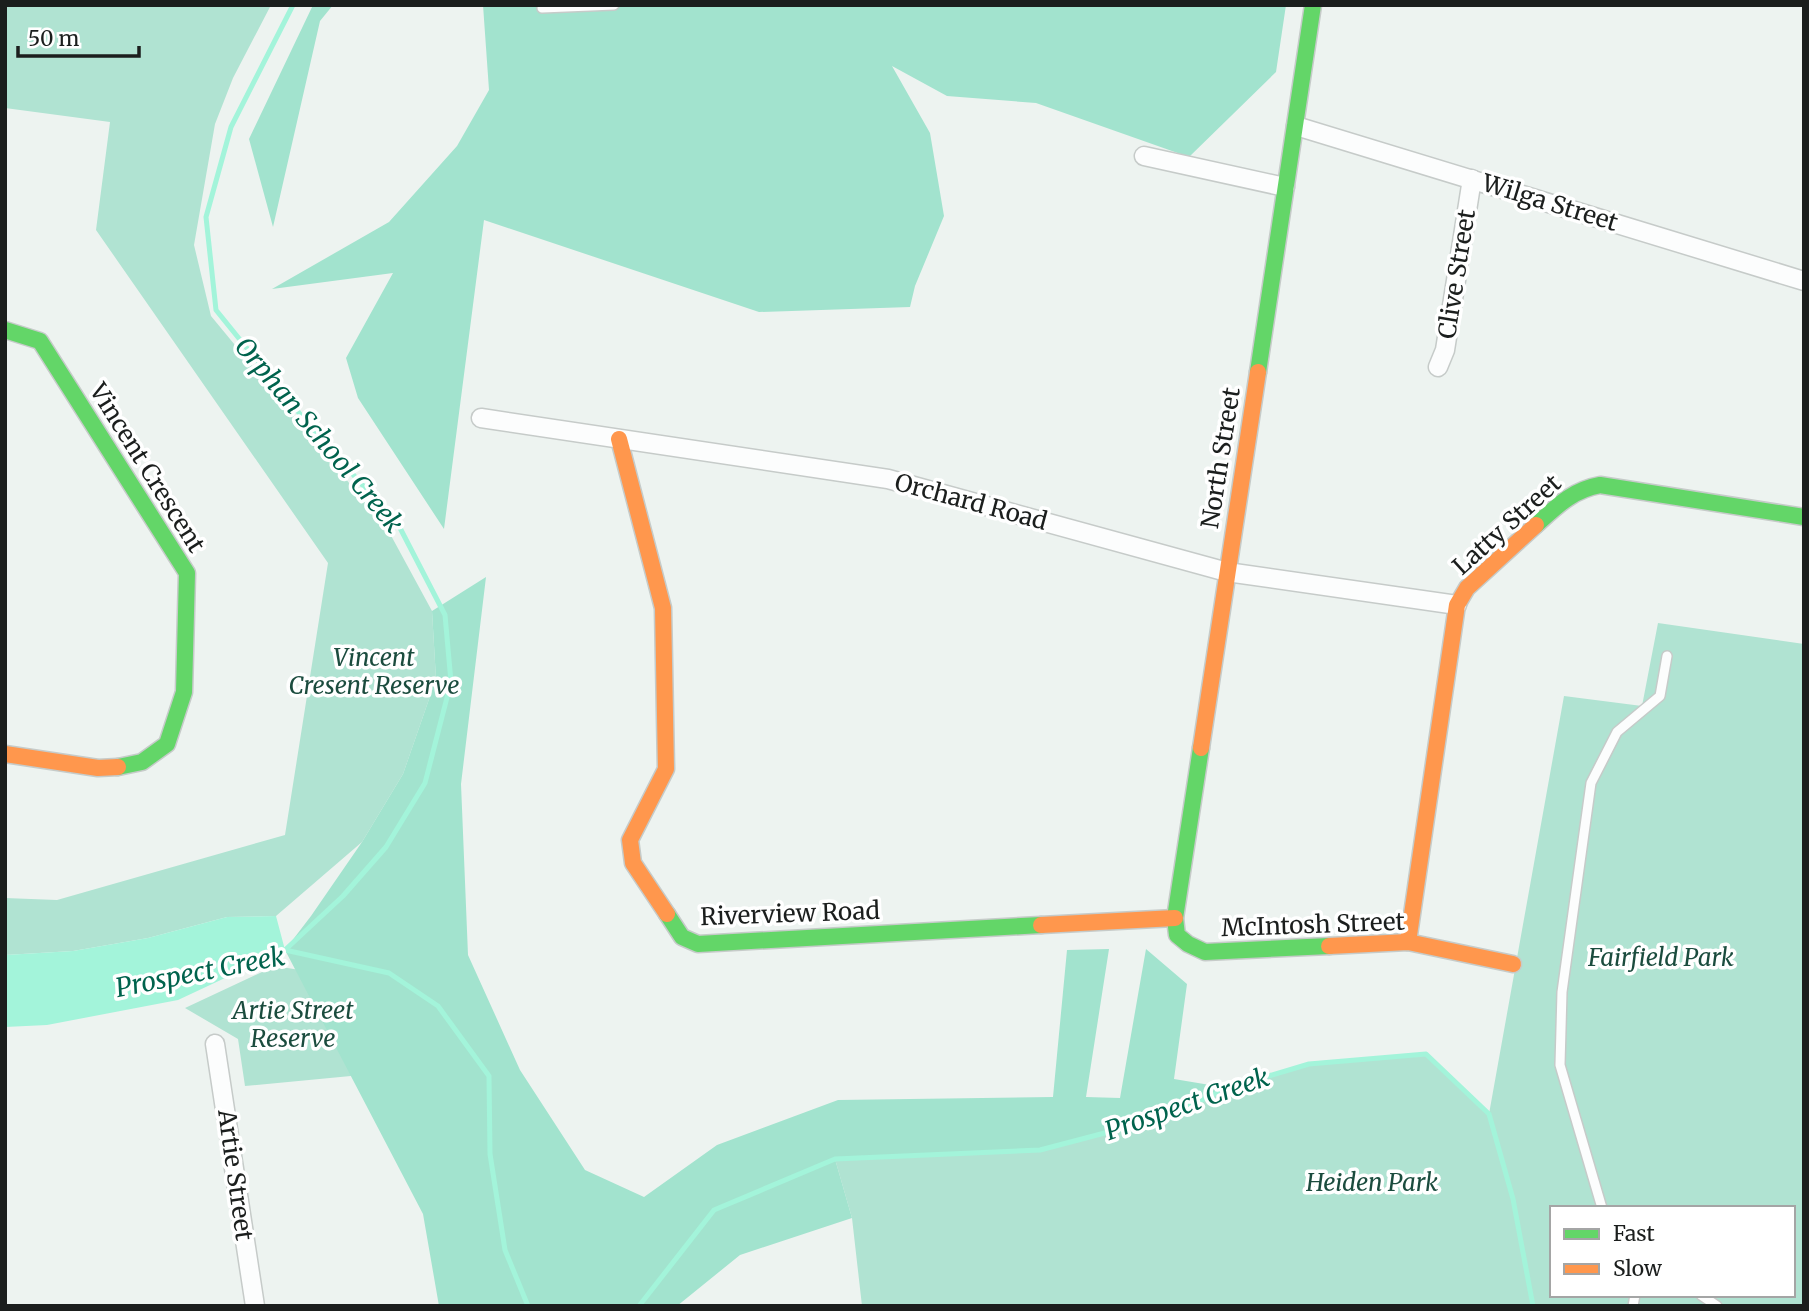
<svg xmlns="http://www.w3.org/2000/svg" width="1809" height="1311" viewBox="0 0 1809 1311" font-family="Merriweather,serif">
	<style>
		.green { fill: #b0e3d2; fill-rule: evenodd }
		.forest { fill: #a2e3ce }
		.water { fill: #a3f4da }
		.lines { fill: none; stroke-linecap: round; stroke-linejoin: round }
		.stream { stroke: #a3f4da; stroke-width: 5 }
		.lane-casing { stroke: #c6cbc9; stroke-width: 12 }
		.street-casing { stroke: #c6cbc9; stroke-width: 21 }
		.fast-casing { stroke: #c6cbc9; stroke-width: 19 }
		.slow-casing { stroke: #c6cbc9; stroke-width: 19 }
		.lane { stroke: #fcfdfd; stroke-width: 9 }
		.street { stroke: #fcfdfd; stroke-width: 18 }
		.fast { stroke: #63d668; stroke-width: 16 }
		.slow { stroke: #ff974d; stroke-width: 16 }
		.labels { text-anchor: middle; stroke-width: 7; stroke-linejoin: round; paint-order: stroke }
		.street-label { font-size: 24px; fill: #1b1e1d; stroke: #fff }
		.park-label { font-size: 24px; font-style: italic; fill: #1b4c3e; stroke: #fff }
		.water-label { font-size: 26px; font-style: italic; fill: #00634d; stroke: #fff }
	</style>
	<rect width="100%" height="100%" fill="#edf3f0"/>
	<g class="green">
		<path d="M5,5h266l-38,73 -18,46 -21,121 17,71 177,214 44,81 4,68 -33,95 -41,68 -86,74 -49,1 -79,21 -75,13 -68,4v-57l52,2 228,-65 43,-272 -232,-333 14,-108 -105,-14z"/>
		<path d="M1658,623l146,21v662h-942l-10,-88 -17,-59 205,-9 122,-32 66,-30 81,-24 117,-10 63,60 75,-418 78,10zM1552,1208h241v87h-241z"/>
		<path d="M275,966l81,13 89,88 -200,19 -7,-47 -53,-31z"/>
	</g>
	<g class="forest">
		<path d="M313,5h20l-13,16 -47,206 -24,-88z"/>
		<path d="M483,5h803l-10,67 -87,85 -153,-54 -89,-7 -55,-30 38,67 14,83 -29,70 -5,21 -151,5 -275,-92 -40,309 -86,-131 -12,-40 47,-85 -121,16 117,-67 68,-76 32,-56z"/>
		<path d="M486,577l-25,207 7,171 52,115 65,100 59,27 73,-52 121,-45 215,-3 14,-147 42,-1 -23,148 34,1 26,-149 41,35 -13,95 54,9 -66,30 -122,32 -205,9 17,59 -112,37 -63,51h-238l-16,-92 -138,-264 26,-34 51,-74 41,-68 33,-95 -4,-68z"/>
	</g>
	<path class="water" d="M276,916l9,34 -107,50 -131,25 -42,2v-72l68,-4 75,-13 79,-21z"/>
	<g class="lines">
		<g class="stream">
			<path d="M285,950l58,-54 43,-49 39,-64 26,-101 -6,-67 -46,-89 -91,-102 -92,-114 -10,-93 25,-90 62,-122"/>
			<path d="M285,950l104,23 49,33 51,70 1,78 15,96 23,56"/>
			<path d="M639,1306l75,-96 121,-51 205,-9 122,-32 66,-30 81,-24 117,-10 63,60 24,85 20,107"/>
		</g>
		<g class="lane-casing">
			<g id="lane">
				<path d="M542,8l72,-3"/>
				<path d="M1602,1208l-42,-143 2,-73 29,-209 26,-51 43,-36 7,-40"/>
				<path d="M1701,1295l16,11"/>
				<path d="M1633,1306l2,-11"/>
			</g>
		</g>
		<g class="street-casing">
			<g id="street">
				<path d="M1296,126l508,155"/>
				<path d="M1144,156l141,31"/>
				<path d="M1438,367l7,-17 27,-171"/>
				<path d="M481,418l407,61 339,93 230,33"/>
				<path d="M215,1044l40,262"/>
			</g>
		</g>
		<g class="fast-casing">
			<g id="fast">
				<path d="M5,330l35,11 147,232 -3,119 -17,52 -25,18 -24,5"/>
				<path d="M1258,372l55,-367"/>
				<path d="M1536,525c20,-18 36,-35 64,-40l204,32"/>
				<path d="M1201,748l-26,170 2,17 11,9 17,8 124,-6"/>
				<path d="M667,914l15,23 16,7 343,-19"/>
			</g>
		</g>
		<g class="slow-casing">
			<g id="slow">
				<path d="M619,439l44,169 3,161 -36,71 3,23 34,51"/>
				<path d="M1201,748l57,-376"/>
				<path d="M5,754l93,14 20,-1"/>
				<path d="M1041,925l134,-7"/>
				<path d="M1408,942l49,-337 10,-17 69,-63"/>
				<path d="M1329,946l79,-4 105,22"/>
			</g>
		</g>
		<use href="#lane" class="lane"/>
		<use href="#street" class="street"/>
		<use href="#fast" class="fast"/>
		<use href="#slow" class="slow"/>
	</g>
	<g class="labels">
		<g class="street-label">
			<text transform="translate(1550 203) rotate(17)" y="8">Wilga Street</text>
			<text transform="translate(1457 274) rotate(-81)" y="8">Clive Street</text>
			<text transform="translate(1221 458) rotate(-81)" y="8">North Street</text>
			<text transform="translate(147 468) rotate(58)" y="8">Vincent Crescent</text>
			<text transform="translate(971 502) rotate(15)" y="8">Orchard Road</text>
			<text transform="translate(1507 525) rotate(-42)" y="8">Latty Street</text>
			<text transform="translate(790 914) rotate(-2)" y="8">Riverview Road</text>
			<text transform="translate(1313 925) rotate(-2)" y="8">McIntosh Street</text>
			<text transform="translate(235 1175) rotate(82)" y="8">Artie Street</text>
		</g>
		<g class="park-label">
			<text x="374" y="666">Vincent<tspan x="374" dy="28">Cresent Reserve</tspan></text>
			<text x="1661" y="966">Fairfield Park</text>
			<text x="293" y="1019">Artie Street<tspan x="293" dy="28">Reserve</tspan></text>
			<text x="1372" y="1191">Heiden Park</text>
		</g>
		<g class="water-label">
			<text transform="translate(319 435) rotate(50)" y="9">Orphan School Creek</text>
			<text transform="translate(200 972) rotate(-11)" y="9">Prospect Creek</text>
			<text transform="translate(1187 1104) rotate(-19)" y="9">Prospect Creek</text>
		</g>
	</g>
	<rect width="1809" height="1311" fill="none" stroke="#1b1e1d" stroke-width="14"/>
	<rect x="1550" y="1206" width="245" height="91" fill="#ffffff" stroke="#a4a5a5" stroke-width="2"/>
	<rect x="1564" y="1229" width="35" height="10" fill="#63d668" stroke="#a4a5a5" stroke-width="2"/>
	<text x="1613" y="1241" font-size="21" fill="#1b1e1d">Fast</text>
	<rect x="1564" y="1264" width="35" height="10" fill="#ff974d" stroke="#a4a5a5" stroke-width="2"/>
	<text x="1613" y="1276" font-size="21" fill="#1b1e1d">Slow</text>
	<path d="M18 46v10h121v-10" fill="none" stroke="#1b1e1d" stroke-width="3.5"/>
	<text x="28" y="46" font-size="21" fill="#1b1e1d" stroke="#ffffff" stroke-width="5" paint-order="stroke">50 m</text>
</svg>
